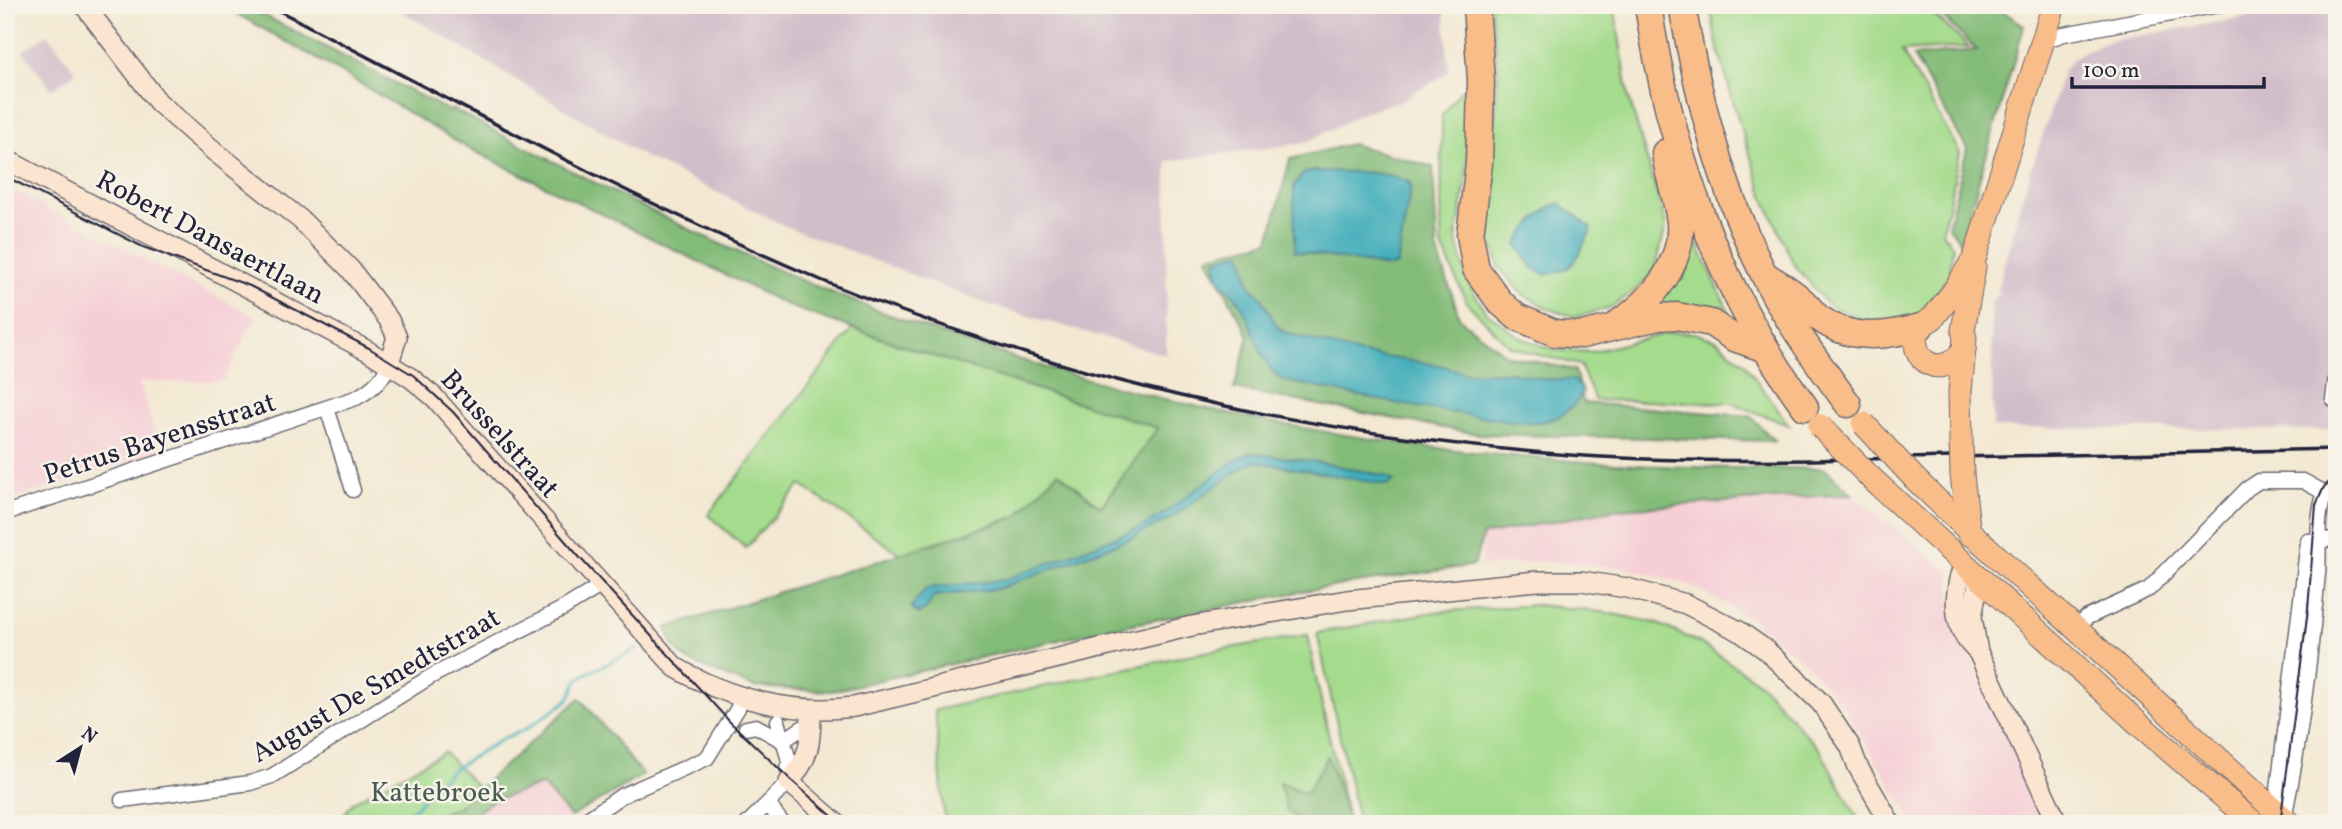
<svg xmlns="http://www.w3.org/2000/svg" width="2342" height="829" viewBox="0 0 2342 829" font-family="Vollkorn,serif">
	<style>
		.built { fill: #f6cfd6 }
		.industrial { fill: #d1bdc9 }
		.green { fill: #a4db8c; stroke: #637e64; stroke-width: 2 }
		.forest { fill: #83bb78; stroke: #526e5a; stroke-width: 2; fill-rule: evenodd }
		.water { fill: #3dacba; stroke: #30677a; stroke-width: 2 }
		.lines { fill: none; stroke-linecap: round; stroke-linejoin: round }
		.stream { stroke: #3dacba; stroke-width: 3.5 }
		.street-casing { stroke: #6b6770; stroke-width: 17 }
		.secondary-casing { stroke: #6b6770; stroke-width: 22 }
		.primary-casing { stroke: #6b6770; stroke-width: 25 }
		.highway-casing { stroke: #6b6770; stroke-width: 29 }
		.street { stroke: #fff; stroke-width: 14 }
		.secondary { stroke: #fce5d0; stroke-width: 19 }
		.primary { stroke: #f8bd89; stroke-width: 23 }
		.highway { stroke: #f8bd89; stroke-width: 26 }
		.tram { stroke: #22223b; stroke-width: 2 }
		.rail { stroke: #22223b; stroke-width: 3.5 }
		.primary-bridge-casing { stroke: #6b6770; stroke-width: 25; stroke-linecap: butt }
		.primary-bridge { stroke: #f8bd89; stroke-width: 23 }
		.labels { text-anchor: middle; stroke-width: 5; stroke-linejoin: round; paint-order: stroke }
		.street-label { font-size: 28px; fill: #22223b; stroke: #f7f3e8 }
		.park-label { font-size: 28px; fill: #495a53; stroke: #f7f3e8 }
	</style>
	<rect width="100%" height="100%" fill="#f7f3e8"/>
	<filter id="ink" filterUnits="userSpaceOnUse"><feTurbulence type="fractalNoise" baseFrequency=".0143" numOctaves="2"/><feDisplacementMap in="SourceGraphic" scale="14" xChannelSelector="R" yChannelSelector="G"/><feConvolveMatrix kernelMatrix="1 2 1 2 8 2 1 2 1" color-interpolation-filters="sRGB"/></filter>
	<filter id="wash" filterUnits="userSpaceOnUse"><feTurbulence type="fractalNoise" baseFrequency=".00686" numOctaves="4" result="noise"/><feDisplacementMap in="SourceGraphic" scale="28" xChannelSelector="R" yChannelSelector="G"/><feGaussianBlur stdDeviation="1.57" result="paint"/><feColorMatrix in="noise" values="0 0 0 0 0 0 0 0 0 0 0 0 0 0 0 0 0 1.4 0 .05"/><feComposite in="paint" operator="in"/></filter>
	<g filter="url(#wash)">
		<rect width="100%" height="100%" fill="#f3e8d2"/>
		<g class="built">
			<path d="M5,186l251,131 -33,64 -84,1 23,70 -157,49z"/>
			<path d="M1852,494l99,79v43l96,208h-132l-72,-118 -36,-42 -59,-47 -56,-31 -67,-18 -81,-7 -63,6 2,-32 134,-26z"/>
			<path d="M542,785l29,32 -9,7h-79l-9,-10 18,-13z"/>
		</g>
		<g class="industrial">
			<path d="M391,5h1053l5,67 -49,29 -38,12 -57,30 -138,18 -1,194 -176,-50 -205,-79 -140,-69z"/>
			<path d="M2332,5h5v425l-344,-2 -2,-126 10,-9 -4,-2 23,-87 44,-134 9,-12 36,-17 202,-35 20,1z"/>
			<path d="M47,34l29,38 -24,18 -29,-39z"/>
		</g>
		<g class="green">
			<path d="M1490,5h124l15,93 37,127 -11,46 -16,16 -27,20 -36,10 -28,-8 -27,-16 -22,-26 -9,-29 -2,-22 10,-146z"/>
			<path d="M1710,5h213l46,42 -67,4 58,102 -18,80 11,13 -4,30 -31,39 -49,7 -41,-17 -35,-42 -29,-66 -25,-75 -23,-81z"/>
			<path d="M1470,89l-4,95 -10,53 11,43 18,31 36,27 33,12 37,2 81,-20 22,1 22,7 28,23 45,62 -57,-22 -137,-3 -15,-35 -53,-13 -19,-7 -41,-42 -26,-59 1,-128 18,-25z"/>
			<path d="M1691,229l47,103 -90,-18z"/>
			<path d="M853,328l68,24 238,76 -59,79 -42,-35 -42,45 -116,37 -99,-69 -55,63 -38,-33z"/>
			<path d="M1536,605l66,7 54,11 44,20 60,40 60,67 41,74h-502l-42,-191 117,-21z"/>
			<path d="M1308,635l7,39 34,150h-404l-10,-114 253,-55z"/>
			<path d="M444,752l41,43 -31,29h-117l16,-22z"/>
		</g>
		<g class="forest">
			<path d="M221,5h23l207,107 1,-3c122,63 244,128 371,180 323,132 654,184 1001,179l28,26 -235,15 -134,26 -9,30 -170,26 -196,38 -277,62 -78,-4 -65,-26 -14,-14 -8,-19 350,-111 42,-45 43,35 57,-79 -237,-76 -130,-45 -325,-160 -117,-70z"/>
			<path d="M1930,5h64l30,21 -63,216 -13,-15 19,-78 -54,-93 64,-6z"/>
			<path d="M1351,144l82,23 4,82 23,70 46,36 69,15 9,33 166,13 25,25 -298,-7 -243,-45 15,-53 -42,-79 62,-16 21,-82zM1408,180l3,6 -14,79 -9,2 -93,-16z"/>
			<path d="M580,698l63,77 -72,42 -29,-32 -50,16 -29,23h-47l43,-18z"/>
			<path d="M1328,756l21,68h-45l-17,-13 -8,-29 27,11z"/>
		</g>
		<g class="water">
			<path d="M1315,171c21,1 86,-2 96,15l-14,79 -9,2 -93,-16 -1,-66 10,-12z"/>
			<path d="M1560,203l30,24 1,4c-16,26 -11,39 -46,44l-12,-7 -16,-23c7,-16 27,-37 43,-42z"/>
			<path d="M1242,252l8,33 9,9 18,32 9,7 72,20 81,12 27,8 44,-1 35,7 29,1 9,10c-6,18 -26,31 -45,32 -17,2 -36,-3 -53,-5 -57,-7 -113,-18 -169,-30 -10,-3 -27,-3 -36,-9 -18,-11 -28,-55 -40,-75 -10,-16 -28,-20 -23,-44z"/>
			<path d="M1251,453l67,9 68,14 8,5 -6,4 -134,-24 -21,13 -62,44 -39,20 -134,51 -64,7 -8,14 -8,4 -7,-7 16,-19 77,-8 138,-53 24,-15 69,-52z"/>
		</g>
		<g class="lines">
			<g class="stream">
				<path d="M5,821l29,3"/>
				<path d="M384,824l29,-14 23,-26 16,-14 50,-31 24,-10 38,-26 6,-6 7,-16 7,-6 53,-26"/>
			</g>
		</g>
	</g>
	<g filter="url(#ink)">
		<g class="lines">
			<g class="street-casing">
				<g id="street">
					<path d="M2043,41l21,-7 155,-29"/>
					<path d="M2337,369l-4,30 4,1"/>
					<path d="M327,408l26,82"/>
					<path d="M5,513l351,-115c15,-8 28,-18 33,-35"/>
					<path d="M2077,628l9,-10 63,-29 98,-100 12,-8h44l22,12c-10,27 -5,52 -7,80 -7,81 -17,165 -34,245"/>
					<path d="M778,721l13,47h-4"/>
					<path d="M746,728l10,-2 27,15 19,-13"/>
					<path d="M122,800l128,-17 22,-7 158,-99 134,-69 36,-22"/>
					<path d="M768,804l15,20"/>
					<path d="M2275,814l33,-273 29,-2"/>
					<path d="M580,824l41,-28 86,-38 31,-50 3,-12"/>
					<path d="M747,824l42,-42"/>
				</g>
			</g>
			<g class="secondary-casing">
				<g id="secondary">
					<path d="M84,5l74,97 56,49 87,69 49,49 39,51 8,17 -8,26"/>
					<path d="M5,159l363,192 43,27 23,19 241,270c53,32 118,48 179,40l338,-81 155,-26 190,-19h44l46,7 59,16 53,27 27,19 55,53 29,43 8,21 33,57"/>
					<path d="M1978,652c-24,-21 -25,-48 -18,-77l12,-3 6,12 -6,33 6,35 80,172"/>
					<path d="M811,710c0,31 -1,48 -22,72l48,42"/>
				</g>
			</g>
			<g class="primary-casing">
				<g id="primary">
					<path d="M1933,318l21,-27 21,-34 79,-252"/>
					<path d="M1930,320c-36,19 4,73 34,29"/>
					<path d="M1961,441l-1,-49 5,-54 -2,-8 11,-63"/>
					<path d="M1962,475l7,59"/>
					<path d="M1871,478l269,247 115,99"/>
					<path d="M1915,479l54,52 321,293"/>
				</g>
			</g>
			<g class="highway-casing">
				<g id="highway">
					<path d="M1476,5l5,76 -2,83 -9,71 6,34 24,33 17,15 38,16 27,2 76,-18 19,-1 34,7 23,15 32,11"/>
					<path d="M1648,5c21,143 70,285 157,402"/>
					<path d="M1682,5c18,104 45,205 97,298 20,35 45,68 69,101"/>
					<path d="M1768,277c11,7 23,13 32,22 7,5 12,14 19,19 31,23 66,19 101,9"/>
					<path d="M1620,322c32,-21 63,-58 60,-99 -2,-23 -12,-46 -15,-70"/>
				</g>
			</g>
			<use href="#street" class="street"/>
			<use href="#secondary" class="secondary"/>
			<use href="#primary" class="primary"/>
			<use href="#highway" class="highway"/>
			<g class="tram">
				<path d="M5,176l138,71 107,39 119,62 44,27 40,37 128,147 148,162 62,59 50,44"/>
				<path d="M2280,824l28,-214 8,-105 8,-18 13,-12"/>
			</g>
			<path class="rail" d="M268,5c183,95 364,195 553,275 67,28 136,51 204,73 172,55 352,86 532,101 115,9 231,7 346,4 145,-2 289,-6 434,-9"/>
			<g class="primary-bridge-casing">
				<g id="primary-bridge">
					<path d="M1864,424l51,55"/>
					<path d="M1820,426l51,52"/>
					<path d="M1961,441l1,34"/>
				</g>
			</g>
			<use href="#primary-bridge" class="primary-bridge"/>
		</g>
	</g>
	<g class="labels">
		<g class="street-label">
			<text transform="translate(211 236) rotate(28)" y="10">Robert Dansaertlaan</text>
			<text transform="translate(501 433) rotate(48)" y="10">Brusselstraat</text>
			<text transform="translate(159 437) rotate(-18)" y="10">Petrus Bayensstraat</text>
			<text transform="translate(375 684) rotate(-30)" y="10">August De Smedtstraat</text>
		</g>
		<g class="park-label">
			<text x="438" y="801">Kattebroek</text>
		</g>
	</g>
	<rect width="2342" height="829" fill="none" stroke="#f7f3e8" stroke-width="28"/>
	<g transform="translate(80 748) rotate(36)" stroke="#f7f3e8" stroke-width="5" paint-order="stroke">
	<path d="M0-5L12 26L0 18L-12 26Z" fill="#22223b"/>
	<text y="-10" font-size="19" font-weight="bold" text-anchor="middle" fill="#22223b">N</text>
	</g>
	<path d="M2072 77v10h192v-10" fill="none" stroke="#22223b" stroke-width="3.5"/>
	<text x="2083" y="77" font-size="21" fill="#22223b" stroke="#f7f3e8" stroke-width="5" paint-order="stroke">100 m</text>
</svg>
